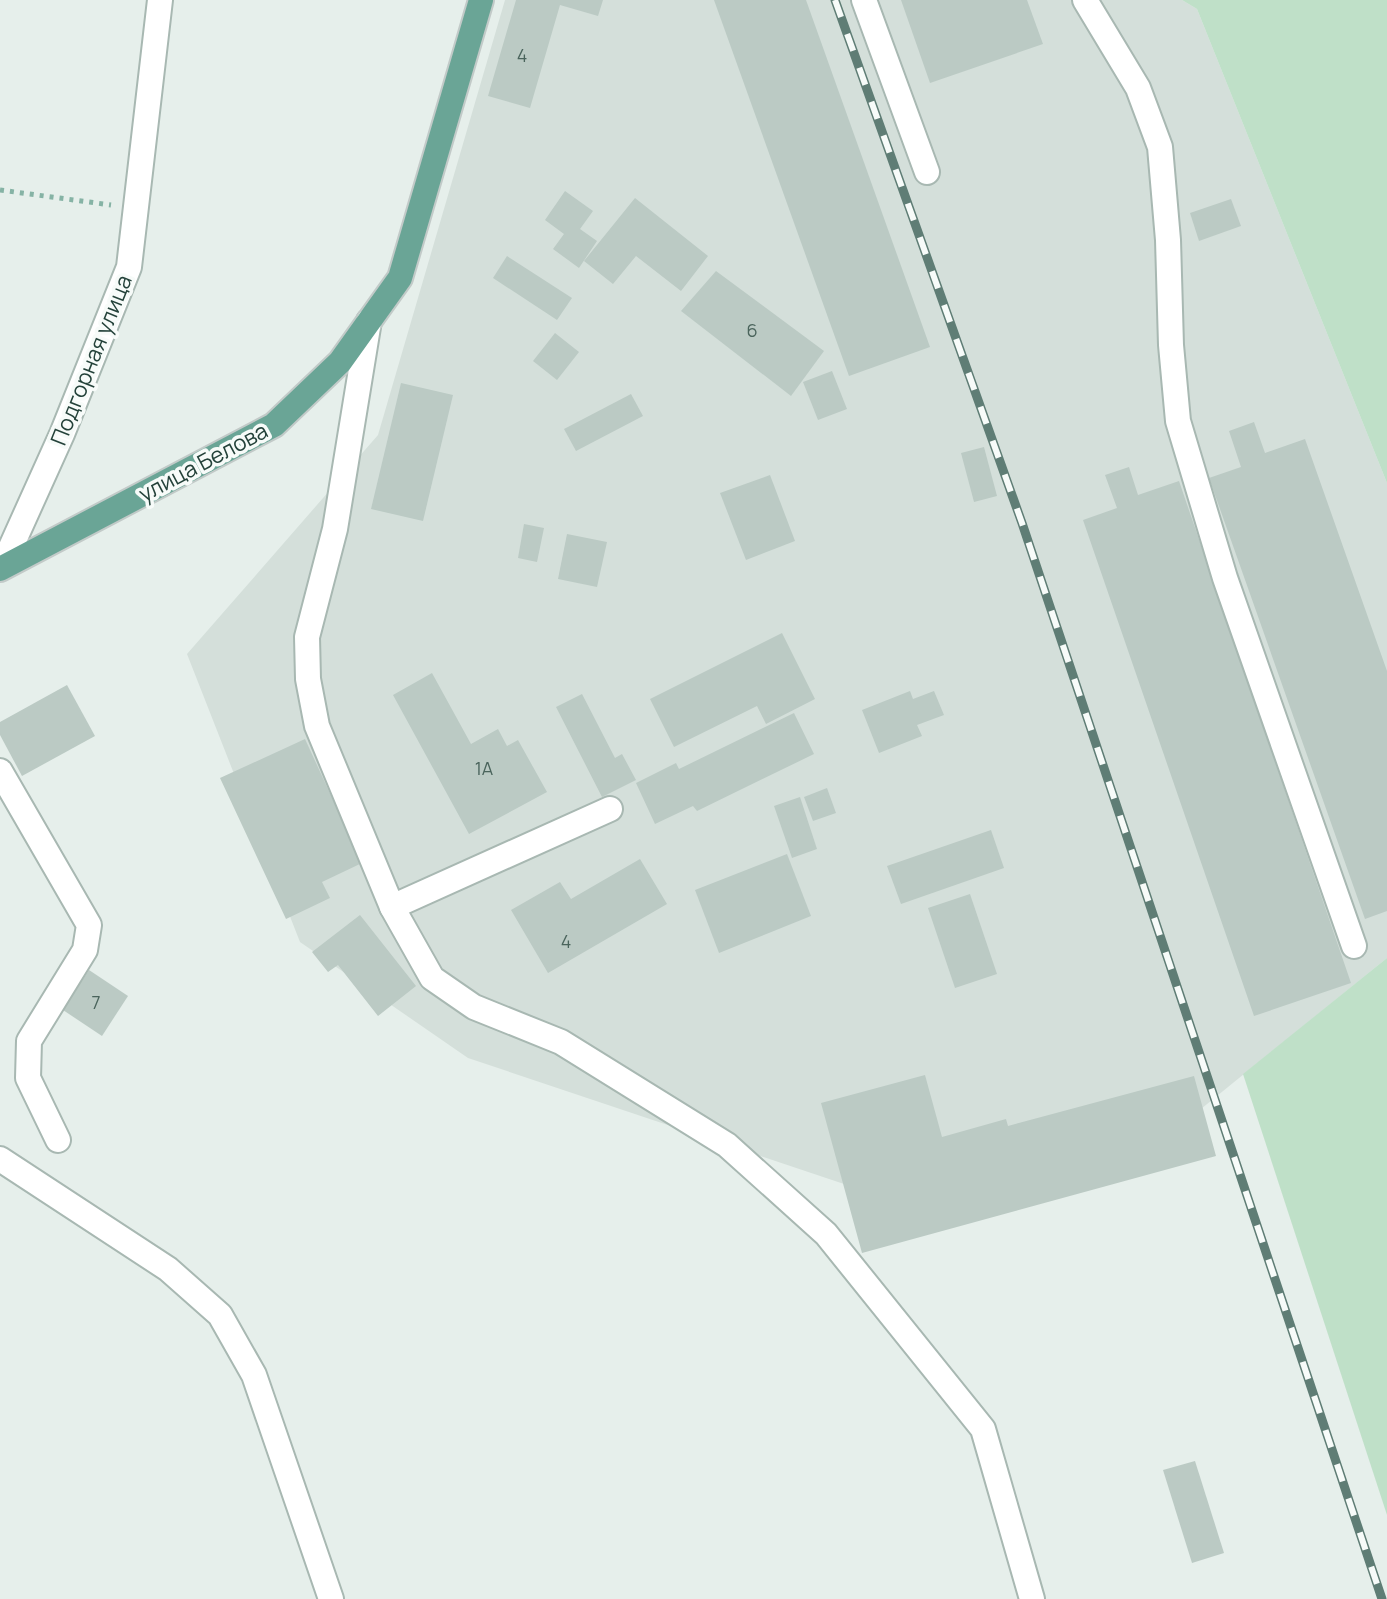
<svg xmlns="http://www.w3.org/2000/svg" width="1387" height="1599" viewBox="0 0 1387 1599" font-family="Manrope,sans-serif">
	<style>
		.built { fill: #d4dfda }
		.green { fill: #bfe0c8 }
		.building { fill: #bbcac4 }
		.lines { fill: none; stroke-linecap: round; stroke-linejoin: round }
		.minor-casing { stroke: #a8b8b2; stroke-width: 28 }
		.major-casing { stroke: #c2cac8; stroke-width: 28 }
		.path { stroke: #86b3a5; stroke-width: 5; stroke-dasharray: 4 6; stroke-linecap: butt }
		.minor { stroke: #fff; stroke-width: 24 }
		.major { stroke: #6aa596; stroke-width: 24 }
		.rail-casing { stroke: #5f7d75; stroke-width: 9 }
		.rail { stroke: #f7fbf9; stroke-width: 6; stroke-dasharray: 18; stroke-linecap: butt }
		.labels { text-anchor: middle; stroke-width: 7; stroke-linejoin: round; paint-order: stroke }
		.number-label { font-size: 18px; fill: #4a645c }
		.street-label { font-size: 22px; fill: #24423a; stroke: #f7fbf9 }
	</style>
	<rect width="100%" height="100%" fill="#e6efeb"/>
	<path class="built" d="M505,0h677l15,9 190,474v475l-207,168 -336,58 -376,-126 -168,-116 -113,-288 191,-219z"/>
	<g class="green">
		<path d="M1182,0h205v483l-190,-474z"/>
		<path d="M1387,958v557l-144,-441z"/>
	</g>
	<g class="building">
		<path d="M516,0h87l-5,16 -38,-11 -30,103 -42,-12z"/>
		<path d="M714,0h92l124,347 -81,29z"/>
		<path d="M901,0h126l16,44 -113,39z"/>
		<path d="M565,191l28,20 -13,18 17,12 -18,27 -26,-19 11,-15 -19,-14z"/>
		<path d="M635,198l73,58 -27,35 -45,-35 -23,28 -29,-23z"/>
		<path d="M1231,199l10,27 -42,15 -9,-28z"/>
		<path d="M507,256l65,42 -15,22 -64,-42z"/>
		<path d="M716,271l108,80 -33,45 -110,-85z"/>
		<path d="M555,333l24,19 -22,28 -24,-19z"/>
		<path d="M832,371l15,38 -29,11 -15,-38z"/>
		<path d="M401,383l52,12 -30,126 -52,-12z"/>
		<path d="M631,394l12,22 -67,35 -12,-22z"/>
		<path d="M1254,422l11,31 40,-14 82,232v240l-22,8 -156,-441 32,-11 -12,-36z"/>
		<path d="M984,447l13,49 -23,6 -13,-49z"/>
		<path d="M1129,467l9,28 41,-14 172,502 -97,33 -171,-496 34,-12 -12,-33z"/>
		<path d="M770,475l25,66 -49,19 -26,-67z"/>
		<path d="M524,524l20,4 -7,34 -19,-4z"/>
		<path d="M567,534l40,8 -10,45 -39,-8z"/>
		<path d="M782,633l33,66 -49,25 -9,-18 -83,41 -24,-48z"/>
		<path d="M432,673l39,71 27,-15 9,17 11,-6 29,52 -78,42 -76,-139z"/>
		<path d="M67,685l28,51 -73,40 -22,-41v-13z"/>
		<path d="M910,691l3,8 21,-8 10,24 -27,10 5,11 -43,17 -17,-43z"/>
		<path d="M582,694l33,64 7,-4 14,26 -34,17 -46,-90z"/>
		<path d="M794,713l20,41 -117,57 -4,-5 -38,18 -19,-41 40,-20 3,6z"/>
		<path d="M305,739l57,124 -40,19 8,16 -44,21 -66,-141z"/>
		<path d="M827,788l9,25 -23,8 -9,-24z"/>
		<path d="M800,797l17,52 -25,9 -18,-52z"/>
		<path d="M991,830l13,38 -103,36 -14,-38z"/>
		<path d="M787,854l24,62 -92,37 -24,-63z"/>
		<path d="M640,859l27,45 -119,69 -37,-63 49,-28 11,17z"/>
		<path d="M970,894l27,80 -42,14 -27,-80z"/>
		<path d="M360,915l56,71 -38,30 -40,-51 -10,7 -16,-20z"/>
		<path d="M89,970l39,26 -26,40 -39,-26z"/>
		<path d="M925,1075l17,62 64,-18 2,7 186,-50 22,80 -354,97 -41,-150z"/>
		<path d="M1195,1461l29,92 -32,10 -29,-93z"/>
	</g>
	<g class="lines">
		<g class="minor-casing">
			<g id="minor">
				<path d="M864,0l63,172"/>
				<path d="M1085,0l53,88 22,59 8,93 3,105 7,76 47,157 129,368"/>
				<path d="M369,321l-34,208 -28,108 1,42 9,47 75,181 218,-98"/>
				<path d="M2,567l60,-133 67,-167 31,-267"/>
				<path d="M0,771l89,154 -4,25 -56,91 -1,37 30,62"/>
				<path d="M392,907l40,71 42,29 87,35 166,103 99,89 157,195 49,170"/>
				<path d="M0,1159l168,110 52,46 34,60 77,224"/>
			</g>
		</g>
		<g class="major-casing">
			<path id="major" d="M0,569l274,-144 66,-63 60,-84 81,-278"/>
		</g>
		<path class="path" d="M0,190l111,15"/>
		<use href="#minor" class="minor"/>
		<use href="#major" class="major"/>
		<g class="rail-casing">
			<path id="rail" d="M835,0l187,523 360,1076"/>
		</g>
		<use href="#rail" class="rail"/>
	</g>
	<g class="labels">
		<g class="number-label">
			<text x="522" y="62">4</text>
			<text x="752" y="337">6</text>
			<text x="484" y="775">1А</text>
			<text x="566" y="948">4</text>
			<text x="96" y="1009">7</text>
		</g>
		<g class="street-label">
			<text transform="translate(91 360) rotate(-68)" y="8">Подгорная улица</text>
			<text transform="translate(203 462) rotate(-28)" y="8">улица Белова</text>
		</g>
	</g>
</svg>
